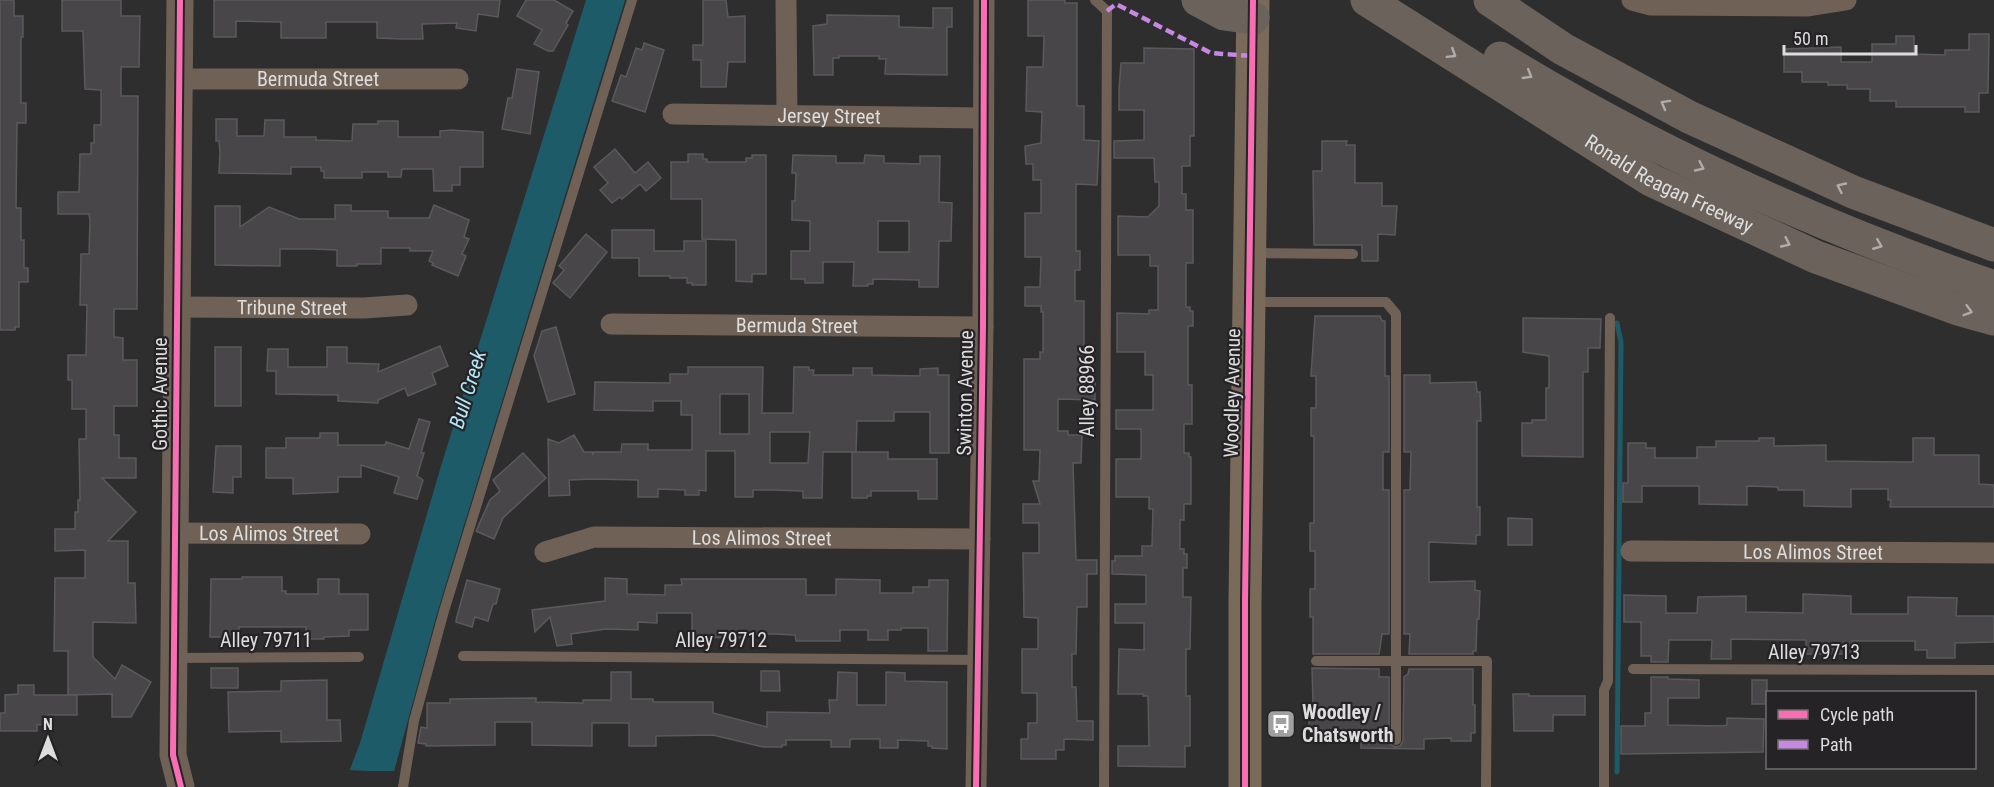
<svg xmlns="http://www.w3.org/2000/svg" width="1994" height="787" viewBox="0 0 1994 787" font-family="'Roboto Condensed',sans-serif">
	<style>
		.water { fill: #1e5b69 }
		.pier { fill: #2f2e2f }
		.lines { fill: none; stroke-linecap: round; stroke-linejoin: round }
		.stream { stroke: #1e5b69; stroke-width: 5 }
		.building { fill: #484648; stroke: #5a595b; stroke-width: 1.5; fill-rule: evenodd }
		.service { stroke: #6f6155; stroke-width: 10 }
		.minor { stroke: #6f6155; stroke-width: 21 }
		.tertiary { stroke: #6f6155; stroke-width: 27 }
		.primary { stroke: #7a6a5a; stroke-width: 33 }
		.motorway { stroke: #6a625b; stroke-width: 33 }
		.quiet { stroke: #c787e3; stroke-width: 4.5; stroke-dasharray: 9 4.5; stroke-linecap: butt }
		.cycleway-casing { stroke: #262326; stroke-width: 10 }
		.cycleway { stroke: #f96db3; stroke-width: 6 }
		.oneway { stroke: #b0acaa }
		.labels { text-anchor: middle; stroke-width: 4.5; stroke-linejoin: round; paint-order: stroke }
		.street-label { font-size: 20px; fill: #deddde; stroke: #262326 }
		.poi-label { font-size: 20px; font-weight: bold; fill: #deddde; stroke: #262326; text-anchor: start }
		.water-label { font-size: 21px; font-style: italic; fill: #b2e7f7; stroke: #262326 }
	</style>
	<rect width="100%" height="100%" fill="#2f2e2f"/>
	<path class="water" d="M586,0h39l-187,610 -45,165 -47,12 3,-15 11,-29 81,-277z"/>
	<path class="pier" d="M346,770l23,1h27l-3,16h-50z"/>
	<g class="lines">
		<path class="stream" d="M1617,772l4,-430 -4,-19"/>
	</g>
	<g class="building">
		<path d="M0,0h14v16h9v21h-2v66h5v20h-9l-1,85h5v32h3v28h4v14h-9v45h-4v3h-15z"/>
		<path d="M62,0h59v16h19l-1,51h-18v29h17l-1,213h-23v28l9,1v22h14v46h-23v29h5v23h17v20h-34l34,34 -28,29h20v42h7l1,40 -43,-1v35l22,22 7,-14 29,17 -20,35h-19v-23l-44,1v-44h-14l1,-73h30v-28l-30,1v-22h20v-17h3v-12h2l-1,-61h7v-30h-14v-29h-4v-25h18l1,-50h-7l1,-51h8l1,-33 -1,-7h-31v-22h21l1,-38h11v-11h3v-18h7v-35l-16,-1 -2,-58h-21z"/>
		<path d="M214,0h286l-2,17 -20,-3 -2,17 -20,-3 1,-5 -35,1 1,15h-20l-26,-1v-16h-51v16h-45v-16l-45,-1v16h-22z"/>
		<path d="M526,0h28l19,11 -7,12 2,2 -15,26h-5l-14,-7 8,-14 -25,-14z"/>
		<path d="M703,0h23l2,17 17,-1v46h-17l-2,25h-25v-27h-8v-15h10z"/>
		<path d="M1028,0h37v3h12v103h7v34l15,1 -2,44 -21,-1v67h4v19h-5v31h9v81h11v18l-37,-1v32h10v4h14l-1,28h-8l3,97h21v14h-10v33h-10l-1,47h-4v33h4l1,34h16v19l-29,-1v11h-8v9h-35v-20h7v-16h9v-30h-15v-44h16v-31l-14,-1 -1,-64h16v-30h-16v-19h17l-7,-23h6l1,-31h-16v-91h16v-7h3v-40h-2v-6h-16v-19h15l1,-30h-16v-44h16v-33h-8v-16h-7l-1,-18 16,-3 1,-31 -16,-1 1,-44h16l1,-31h-16z"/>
		<path d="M933,8h19v19h-5v48l-62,-1 1,-15h-7v-3h-40v2h-6v17h-19l-1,-49 14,-2v-9l72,1v11l34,1z"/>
		<path d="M1969,34h20l-1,59h-9v19h-14v-5h-69v-6h-26v-12h-23v-4h-19v-3h-26v-10h-18v-23l57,-2v15h31v-18h24v-8h18v18l31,1v-5h24z"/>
		<path d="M644,43l20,7 -19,62 -33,-11 9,-26 5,2 10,-29 6,2z"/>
		<path d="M1144,48l50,1v87h-4v30h-8v28h4v16h7v53h-7v44h4v4h3v15h-5v59h4v39h-8v29h5v4h2v47h-7v16h-4v29h4v5h3v14h-4v29h8l-1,52h-4v47h4v50h-5v21l-67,-1v-20h31l-1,-50h-5v-2h-25l1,-45 25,1v-27h-29v-19h31v-29l-34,-1v-13h3v-5h27v-10h10l1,-37h-4v-12h-33v-38h25v-30h-25v-19h37v-35h-8v-23h-28v-39l32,1v-4h9v-44h-8v-11h-32v-39l30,1 11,-11v-24h-4l-1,-24h-40v-17l30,-1v-30h-25v-20l2,-27h23z"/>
		<path d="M517,69l22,3 -9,62 -28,-5 6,-31h4z"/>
		<path d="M216,119h21v17h27l1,-16h19v17h32v3l36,1 1,-17h25v-3h20v16h42v-6l11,-1 32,2v35h-23v18h-8v6h-18l-1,-22h-31l-1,8h-13v-5h-26v6h-38v-7h-3v-4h-30v7l-72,-1 1,-21 -1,-11h-3z"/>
		<path d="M1322,141h25l-1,4h9v38h27v23h15l-2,29 -17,-1v27h-16v-16h-48l-1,-74h9z"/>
		<path d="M615,149l20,24 13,-11 13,16 -15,13 -6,-7 -18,15 -2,-2 -8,6 -12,-13 8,-7 -14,-16z"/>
		<path d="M688,154h15v5h4v3h39v-4h6v-3h14v119h-14v8l-16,-1v-41l-34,-1v-40h-31v-37h17z"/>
		<path d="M793,155l43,1v7h28l1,-8 19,1v7l36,1v-8h20l-1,46 13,1 -1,38h-12l-1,46h-19v-7l-46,-1v5h-5v2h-15l1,-24h-31v21h-18v-4h-14v-28h19v-30l-18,-1v-19h3l1,-28h-4zM878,221h31v31h-31z"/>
		<path d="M335,205h16v6h37v7h41l5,-13 35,15 -5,17 5,2 -7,15 4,2 -8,20 -26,-11 1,-2 -4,-2 4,-10h-23v-3h-29v16h-24v2h-20v-16l-24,-1h-33v17l-65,-1v-59h25v21l29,-20 30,12h36z"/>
		<path d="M612,230h42v21h30v-10h22v44h-14v-2h-5v-5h-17v-2h-31v-18h-27z"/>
		<path d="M586,234l21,18 -37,46 -17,-15 11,-13 -5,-4z"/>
		<path d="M1315,316h65l2,5h3v55h4v76h-6v38h6v144h-7l-3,20h-66v-37h-3v-28h5v-38h-5v-28h4v-87h-3v-28h5v-32h-5z"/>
		<path d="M1523,318l78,1 -1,29h-12v24h-5v85l-61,-1v-33h10v-3h14v-32h3v-32l-26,-4z"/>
		<path d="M556,327l19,67 -27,8 -14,-46 8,-25z"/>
		<path d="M440,346l8,20 -16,7 4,11 -28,12 -3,-8 -27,12v3l-40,-2v-6l-62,-1v-23h-9l1,-22h20v18h39v-20h20v16l32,1 -1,8z"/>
		<rect x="215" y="347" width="26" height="59"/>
		<path d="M688,367h75l-1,46h31l1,-46h15v3h5l-1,5h40v-7h19v7l48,1v-7l18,-1v7h11v78h-19v-41h-36v9h-37l-1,31h-33l-1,46h-19v-7l-30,-1h-20v7h-18v-46h-29v40l-7,-1v5h-14v-5l-27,-1v8h-20v-17l-45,-1 -24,1 1,15 -21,1 -1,-57 11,4 15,-8 10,17h8l1,3v-3h28l1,-8h26v6h44v-35h-11v-14h-28v10l-59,-1 1,-28 75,1v-9h18zM720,394h29v40h-29zM770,432h40l-2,31h-38z"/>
		<path d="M1404,375h26v8l46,-1 1,10h3l1,29h-4v86h3v28h-4v9l-47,-2v40l46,-1v9l5,1 -1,28h-2l-1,32h-3v3h-64l1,-20h-6v-144h6l1,-38h-7z"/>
		<path d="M419,419l11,3 -9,31h3l-7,23 6,4 -6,19 -23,-6 5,-16 -38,-12v12h-23v15l-45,2v-16h-27v-30h20v-10h34v-5h18v12h47l1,-3 23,7z"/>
		<path d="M1759,438h15v8l52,-1v16l76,1h11v-24h21v17h45v29l15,1v22h-104l1,-7h-3v-11h-37v18l-47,-1v-16h-26v-3l-31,-1v19l-48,-1v-18h-57v16h-19v-19h5v-40h18v5h9v10h42v-11h19v-6h43z"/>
		<path d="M216,446h25v31h-8v16l-20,-1z"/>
		<path d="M852,452h36v7h49v40h-19v-8h-47v5h-4v2h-15z"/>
		<path d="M523,453l23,25 -43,40 -9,21 -18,-8 14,-31 10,-9 -7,-11z"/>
		<path d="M1508,518l24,1v26h-24z"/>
		<path d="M242,577h40v14h4v3h32v-15h21v15h29v36h-19v6l-25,1v2h-18v-12h-67v10h-29l1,-58h31z"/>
		<path d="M605,578l22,1v15l38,1v-10h17l-1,-6h125v16h30v-16l44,1v13h33v-6h16v-7h19l-1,71h-19v-23h-27v2h-13v10h-20v-10h-28v11h-44l-1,-6 -21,-1h-30v4l-52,-1v-24h-35v10l-19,-1v8l-32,-1 -35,5 1,10 -15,2 -7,-29 -15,15 -3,-22 73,-9z"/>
		<path d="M467,580l33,9 -4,15h-3l-5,17 -13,-4 -3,10 -16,-5v-2z"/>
		<path d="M1803,594l48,2v18h57v-17l49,1 -1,18h38v26l-39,1v15h-28v-8h-12v-9h-63v13h-46v-14l-75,-1v20h-20l1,-19h-43l-1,22h-17v-6h-10v-34h-17v-27l42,1v17h31l1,-16 48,-1v16l57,1z"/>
		<rect x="211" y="668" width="27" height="20"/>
		<path d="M1312,668l67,1v8h10v63l1,4 5,3 5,-1 3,-5 1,-64 4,-3 1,-5h64v36h2v28h-4v8h-20v-3l-27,1v10l-63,-1v-9l-48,2v-9h-4v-29h4z"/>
		<path d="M761,671h18l1,20h-19z"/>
		<path d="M611,672h20v27h22v3h60v11l54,14v-15l63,1 -1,-13h8l1,-28 19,1v32h29v-33l19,1v8l42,1v67l-15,-1v-2h-4v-5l-30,-1v8h-18v-9h-28l-2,1v7h-19v-7h-45v5h-4v2h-19l-50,-12 -57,1v10h-27v-23h-37v23l-60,-1v-23h-37v23l-69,1v-2l-8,-1 3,-16 6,1v-25h23v-4l86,-1v4l47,1v-3h28z"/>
		<path d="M1651,677h17v2l31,1v18h-31v27l54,1 5,-1v-7l37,1 -1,33 -142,2v-28h24v-13h6z"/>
		<path d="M327,680v40h13l1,21 -60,1v-11l-52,1 -1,-40 53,-1v-10z"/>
		<path d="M1752,680h15v19h-1v5h-14z"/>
		<path d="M18,685h16v10h43v20h-29v9l-11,1v6h-37v-18h5v-18l13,-1z"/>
		<path d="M1513,694h16v2h56v19h-32v16h-39z"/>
	</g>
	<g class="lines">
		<g class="service">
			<path d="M1095,0l12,11 -3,776"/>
			<path d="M1253,253l100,1"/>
			<path d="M1251,302h135l10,12v347h91l-1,126"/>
			<path d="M463,656l516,4"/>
			<path d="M174,658l185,-1"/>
			<path d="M1316,661h80v79"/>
			<path d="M1633,669l361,1"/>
			<path d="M403,787l11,-66 30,-110 188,-611"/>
			<path d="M1604,787v-97l4,-9 2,-363"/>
		</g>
		<g class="minor">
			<path d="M786,0l1,115"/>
			<path d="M1632,0l19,5 157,1 38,-6"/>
			<path id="s1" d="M178,79h280"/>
			<path id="s2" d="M673,114l310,4"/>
			<path id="s3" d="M176,307l188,1 43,-3"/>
			<path id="s4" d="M611,324l372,3"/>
			<path id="s5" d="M176,533l184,1"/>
			<path id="s6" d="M1631,551l363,2"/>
			<path id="s7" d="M545,552l49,-15 386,2"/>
			<path d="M976,787l7,-460 1,-327"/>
		</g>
		<path class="tertiary" d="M180,0l-7,755 8,32"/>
		<path class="primary" d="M1245,787v-186l8,-601"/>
		<g class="motorway">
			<path d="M1198,0l26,14 29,4"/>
			<path id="s8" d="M1367,0l284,180 165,77 142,52 36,10"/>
			<path d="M1490,0l73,49 126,68 164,75 141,53"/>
			<path d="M1500,58c155,95 322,170 494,229"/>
		</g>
		<path class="quiet" d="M1107,11l9,-7 95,49 41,3"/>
		<g class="cycleway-casing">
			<g id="cycleway">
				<path d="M180,0l-7,755 8,32"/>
				<path d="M976,787l7,-460 1,-327"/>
				<path d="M1245,787v-186l8,-601"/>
			</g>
		</g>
		<use href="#cycleway" class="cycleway"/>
	</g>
	<defs><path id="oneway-chevron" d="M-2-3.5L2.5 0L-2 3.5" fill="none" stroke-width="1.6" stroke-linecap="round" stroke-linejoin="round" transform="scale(1.5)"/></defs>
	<g class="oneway">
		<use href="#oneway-chevron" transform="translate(1452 54) rotate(32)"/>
		<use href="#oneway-chevron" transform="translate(1528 75) rotate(31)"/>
		<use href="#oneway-chevron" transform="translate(1665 104) rotate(-151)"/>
		<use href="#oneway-chevron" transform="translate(1700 167) rotate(25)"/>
		<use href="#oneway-chevron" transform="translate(1841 187) rotate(-155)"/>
		<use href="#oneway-chevron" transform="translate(1786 243) rotate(25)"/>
		<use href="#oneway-chevron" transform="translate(1878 245) rotate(22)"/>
		<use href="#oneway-chevron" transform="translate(1968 311) rotate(16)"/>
	</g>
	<defs>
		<g id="bus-square" transform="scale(1.5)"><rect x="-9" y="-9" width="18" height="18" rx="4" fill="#a1a0a1" stroke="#262326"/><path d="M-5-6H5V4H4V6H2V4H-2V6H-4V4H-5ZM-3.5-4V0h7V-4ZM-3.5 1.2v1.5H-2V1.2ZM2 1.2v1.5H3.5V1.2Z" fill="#fff"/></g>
	</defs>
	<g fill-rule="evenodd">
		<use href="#bus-square" x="1281" y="724"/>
	</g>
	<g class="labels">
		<g class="street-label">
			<text dy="7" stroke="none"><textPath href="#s1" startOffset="140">Bermuda Street</textPath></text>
			<text dy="7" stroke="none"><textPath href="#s2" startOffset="156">Jersey Street</textPath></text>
			<text dy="7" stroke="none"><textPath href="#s8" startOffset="354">Ronald Reagan Freeway</textPath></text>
			<text dy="7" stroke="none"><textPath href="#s3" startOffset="116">Tribune Street</textPath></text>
			<text dy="7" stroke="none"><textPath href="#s4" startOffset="186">Bermuda Street</textPath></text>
			<text transform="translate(1087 391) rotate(-90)" y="7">Alley 88966</text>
			<text transform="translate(965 393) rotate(-89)" y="7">Swinton Avenue</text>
			<text transform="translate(1232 393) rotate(-89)" y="7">Woodley Avenue</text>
			<text transform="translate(160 394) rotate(-90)" y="7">Gothic Avenue</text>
			<text dy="7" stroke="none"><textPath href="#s5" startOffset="93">Los Alimos Street</textPath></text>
			<text dy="7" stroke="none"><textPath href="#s7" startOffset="219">Los Alimos Street</textPath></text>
			<text dy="7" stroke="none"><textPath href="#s6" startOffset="182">Los Alimos Street</textPath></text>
			<text x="266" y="647">Alley 79711</text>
			<text x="721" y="647">Alley 79712</text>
			<text x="1814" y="659">Alley 79713</text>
		</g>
		<g class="poi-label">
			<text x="1302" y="719">Woodley /<tspan x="1302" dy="23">Chatsworth</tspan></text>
		</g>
		<g class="water-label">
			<text transform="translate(468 389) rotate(-73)" y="7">Bull Creek</text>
		</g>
	</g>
	<rect x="1766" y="691" width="210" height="78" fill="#262326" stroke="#706d70" stroke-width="1.5"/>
	<rect x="1778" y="710" width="30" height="9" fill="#f96db3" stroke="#706d70" stroke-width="1.5"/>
	<text x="1820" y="721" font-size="18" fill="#deddde">Cycle path</text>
	<rect x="1778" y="740" width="30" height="9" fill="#c787e3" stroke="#706d70" stroke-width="1.5"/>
	<text x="1820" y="751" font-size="18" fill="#deddde">Path</text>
	<g transform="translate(48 739)" stroke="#262326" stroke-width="4.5" paint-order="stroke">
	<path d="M0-4.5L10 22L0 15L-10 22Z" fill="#deddde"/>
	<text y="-9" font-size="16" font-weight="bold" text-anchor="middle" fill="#deddde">N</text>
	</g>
	<path d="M1784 45v9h132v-9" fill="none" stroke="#deddde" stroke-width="3"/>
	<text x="1793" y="45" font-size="18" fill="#deddde" stroke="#262326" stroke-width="4.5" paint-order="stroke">50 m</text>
</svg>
